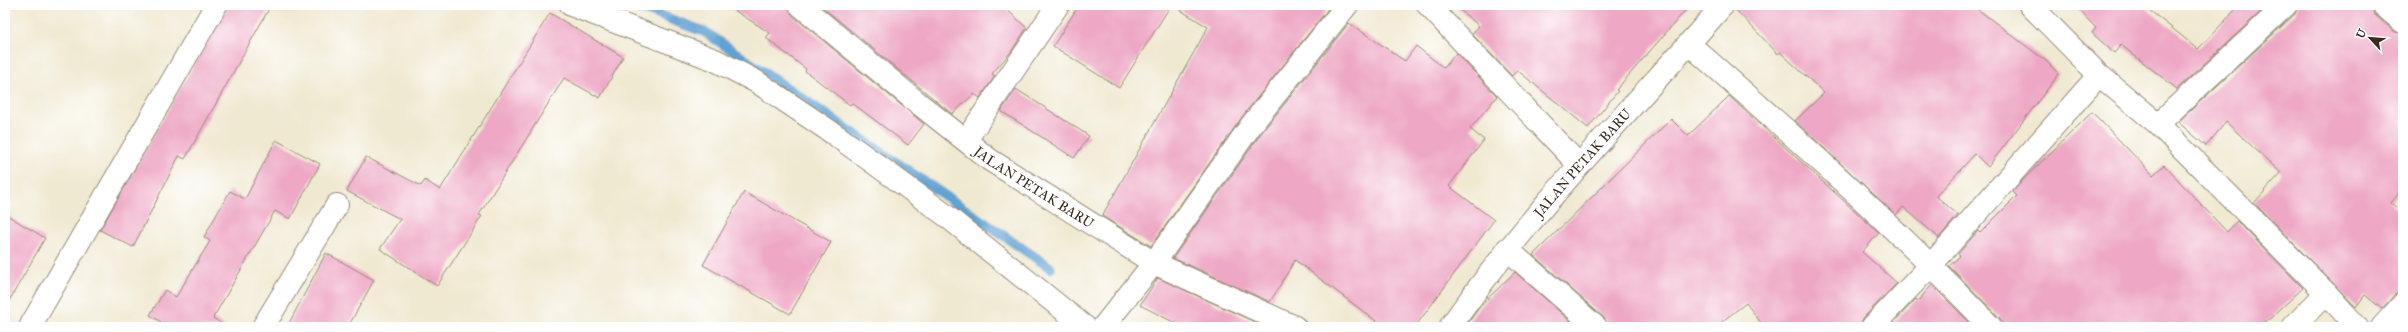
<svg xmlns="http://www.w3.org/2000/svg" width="2408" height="332" viewBox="0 0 2408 332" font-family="'IM FELL Great Primer',serif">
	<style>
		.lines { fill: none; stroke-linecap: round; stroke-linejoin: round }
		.stream { stroke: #60a2d3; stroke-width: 10 }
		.building { fill: #eea8c5 }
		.minor-casing { stroke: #968a78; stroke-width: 24 }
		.minor { stroke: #fff; stroke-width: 22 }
		.labels { text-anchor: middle; stroke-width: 3; stroke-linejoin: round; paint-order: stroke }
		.street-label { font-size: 14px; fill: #3b2a1e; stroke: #fff }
	</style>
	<rect width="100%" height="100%" fill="#fff"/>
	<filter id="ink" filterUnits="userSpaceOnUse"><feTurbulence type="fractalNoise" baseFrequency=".025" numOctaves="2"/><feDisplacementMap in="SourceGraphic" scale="8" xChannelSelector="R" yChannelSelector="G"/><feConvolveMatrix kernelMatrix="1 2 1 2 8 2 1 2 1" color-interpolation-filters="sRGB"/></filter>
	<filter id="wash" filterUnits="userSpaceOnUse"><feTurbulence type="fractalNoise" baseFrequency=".012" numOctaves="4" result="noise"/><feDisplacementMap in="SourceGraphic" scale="16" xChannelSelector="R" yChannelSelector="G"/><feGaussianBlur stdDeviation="0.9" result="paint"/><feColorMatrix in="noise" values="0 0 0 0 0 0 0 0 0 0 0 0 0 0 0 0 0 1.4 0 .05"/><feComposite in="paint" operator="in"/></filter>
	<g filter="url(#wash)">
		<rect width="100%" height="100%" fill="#f0e9d1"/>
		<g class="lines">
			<path class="stream" d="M632,5l73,27 346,236"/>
		</g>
		<g id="blocks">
			<g class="building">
				<path d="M228,5h43l-86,154 -6,-3 -46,91 -33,-17z"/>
				<path d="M726,5h62l4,10 132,109 -16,21 -56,-42 -2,2 -45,-34 1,-2 -40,-31 4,-5z"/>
				<path d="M820,5h182l25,23 -17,25 -13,15 -5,6 3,2 -15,22 -6,-4 -22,20z"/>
				<path d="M1079,5h92l-52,83 -66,-42z"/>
				<path d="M1172,5h151l5,4 -86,108 -91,129 -49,-30 106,-189z"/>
				<path d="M1454,5h236l-74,85 2,1 -30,37 -71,-58 -5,6 -40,-42 7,-8z"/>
				<path d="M1735,5h237l74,56 13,13 -71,93 -13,-13 -39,42 22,19 -19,23 -36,-31 -7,8 -101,-94 29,-28 -44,-41 -2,2 -43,-45z"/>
				<path d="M2074,5h69l55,44 42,-44h28l-91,84 -56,-44 -7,8 -22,-20 4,-5z"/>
				<path d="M2298,5h72l5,10 20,17 8,2v154l-12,15 12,10v79l-9,3 -12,14 -17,-14 -9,12 -102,-104 27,-30 -55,-51 -20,24 -28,-24 117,-108z"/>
				<path d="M550,13l73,44 -23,41 -36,-20 -85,137 3,1 -45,70 -57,-37 20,-30 -53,-28 19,-34 55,29 4,-6 15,10z"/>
				<path d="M1349,23l56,38 11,-15 28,22 12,-15 41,43 -27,33 14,11 -35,46 45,34 -79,107h-31l-89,-67 -25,42 -97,-44 89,-126z"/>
				<path d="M1016,89l73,47 -15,22 -73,-47z"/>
				<path d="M1729,96l150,137 -17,19 35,31 -34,35 -3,9h-96l-18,-24 -31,24h-107l-4,-9 -71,-63 138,-136 17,17z"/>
				<path d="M2092,112l61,63 11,-10 63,67 10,-11 66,67 -42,39h-258l-3,-9 -51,-52 11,-10 -2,-2 20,-23 2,2 37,-37 -4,-4 8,-10z"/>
				<path d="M276,140l44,24 -30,55 -15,-8 -62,107 14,9h-69l3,-5 -11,-7 15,-25 11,7 34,-56 -6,-4 26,-46 15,8z"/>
				<path d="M744,192l87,50 -41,72 -87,-49z"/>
				<path d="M5,214l40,24 -40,70z"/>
				<path d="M326,253l48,27 -26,47h-61z"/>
				<path d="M1515,272l62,55h-112l17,-23z"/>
				<path d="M1158,278l99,45 -2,4h-72l-43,-22z"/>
				<path d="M1932,285l42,42h-85l27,-28 2,2z"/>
			</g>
		</g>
	</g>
	<g filter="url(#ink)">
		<use href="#blocks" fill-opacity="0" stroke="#968a78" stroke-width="1"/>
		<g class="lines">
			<g class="minor-casing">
				<g id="minor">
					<path d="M571,5l144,55 42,22 80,54 107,78 141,113"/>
					<path id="s1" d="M800,5l118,98 72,57 164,103 141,64"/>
					<path d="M1428,5l151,160"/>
					<path d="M2030,5l69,70 59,49 168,169 31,34"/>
					<path d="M2383,5l20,17"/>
					<path d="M1689,44c104,91 207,183 302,283"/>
					<path d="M2158,124l128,-119"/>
					<path d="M966,140l92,-135"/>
					<path d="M1507,249l89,78"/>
					<path d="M31,325l185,-320"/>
					<path d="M263,327l74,-122"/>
					<path d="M1103,327l51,-64 98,-139 95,-119"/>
					<path id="s2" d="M1450,327c81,-116 180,-216 273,-322"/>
					<path d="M1872,327l60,-63 167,-189"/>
					<path d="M2293,327l33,-34"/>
					<path d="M2382,327l21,-23"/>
				</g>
			</g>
			<use href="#minor" class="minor"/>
		</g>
	</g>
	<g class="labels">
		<g class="street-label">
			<text dy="5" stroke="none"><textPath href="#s2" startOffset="211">JALAN PETAK BARU</textPath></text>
			<text dy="5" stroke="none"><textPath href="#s1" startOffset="297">JALAN PETAK BARU</textPath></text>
		</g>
	</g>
	<rect width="2408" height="332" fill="none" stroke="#fff" stroke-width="20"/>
	<g transform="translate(2370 38) rotate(296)" stroke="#ffffff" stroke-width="3" paint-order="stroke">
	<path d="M0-3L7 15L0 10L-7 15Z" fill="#3b2a1e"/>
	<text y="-6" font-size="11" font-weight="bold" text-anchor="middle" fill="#3b2a1e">U</text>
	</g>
</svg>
